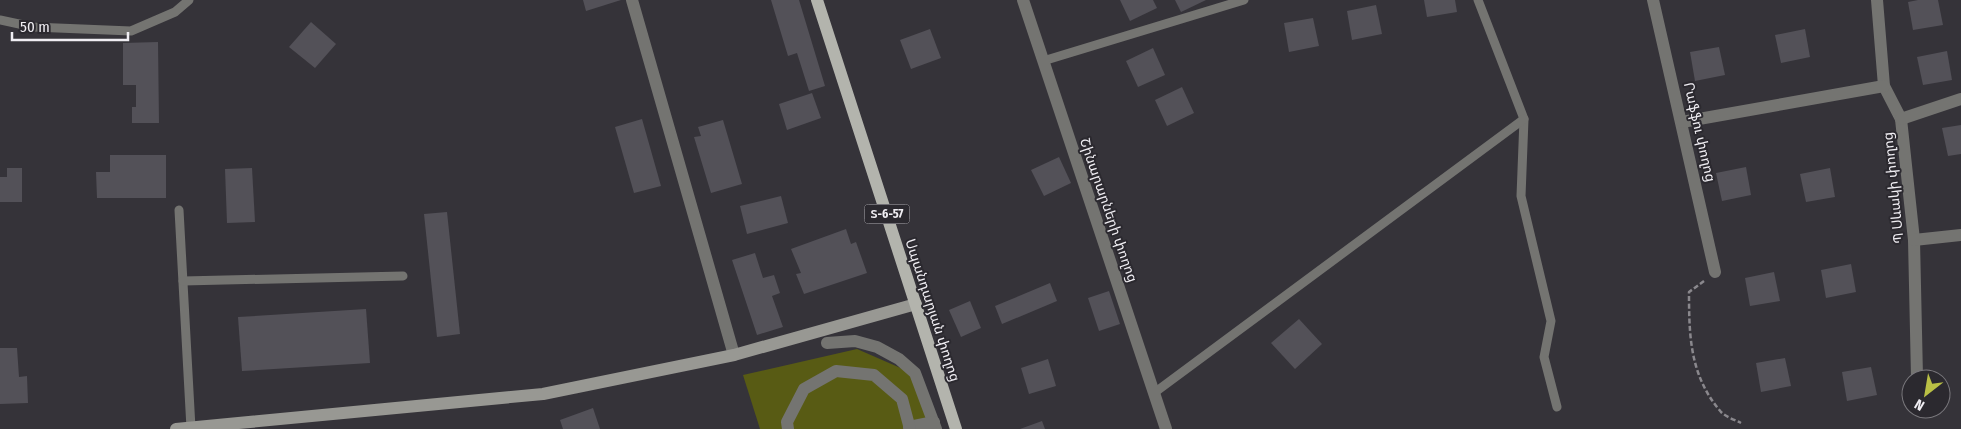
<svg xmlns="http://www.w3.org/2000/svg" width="1961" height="429" viewBox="0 0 1961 429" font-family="'Fira Sans Condensed','Noto Sans Armenian',sans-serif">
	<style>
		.green { fill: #585b14 }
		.building { fill: #535158 }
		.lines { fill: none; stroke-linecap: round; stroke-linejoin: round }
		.path { stroke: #8a888d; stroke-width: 2.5; stroke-dasharray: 5 2.5; stroke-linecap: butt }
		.lane { stroke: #747471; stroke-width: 9 }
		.street { stroke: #747471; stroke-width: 12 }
		.secondary { stroke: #989893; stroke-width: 12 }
		.primary { stroke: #b3b4ad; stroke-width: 12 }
		.labels { text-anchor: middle; stroke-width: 4; stroke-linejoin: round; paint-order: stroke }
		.shield { fill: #2b292f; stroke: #b5b3b8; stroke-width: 1 }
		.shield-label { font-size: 12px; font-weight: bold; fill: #f0eef3 }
		.street-label { font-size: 14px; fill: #f0eef3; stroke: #2b292f }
	</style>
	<rect width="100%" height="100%" fill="#353339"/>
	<path class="green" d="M857,349l55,24 19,56h-171l-17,-54z"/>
	<g class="building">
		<path d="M583,0h38l-35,11z"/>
		<path d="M771,0h28l26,86 -16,5 -12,-38 -9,3z"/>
		<path d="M1120,0h33l4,8 -27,13z"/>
		<path d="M1175,0h31l-25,12z"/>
		<path d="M1424,0h31l2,12 -30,5z"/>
		<path d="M1918,0h20l5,25 -30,5 -5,-28z"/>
		<path d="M1376,5l6,29 -30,6 -5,-29z"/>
		<path d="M1313,18l6,28 -30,6 -5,-29z"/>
		<path d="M311,22l25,22 -21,24 -26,-21z"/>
		<path d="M930,29l11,29 -30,11 -11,-29z"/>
		<path d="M1805,29l5,28 -29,6 -6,-28z"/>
		<path d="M158,42l1,81h-27v-16h4v-22h-13v-42z"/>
		<path d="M1719,47l6,28 -30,6 -5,-29z"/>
		<path d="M1153,48l12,27 -27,12 -12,-26z"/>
		<path d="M1947,51l5,29 -29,5 -6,-28z"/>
		<path d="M1182,87l12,26 -27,13 -12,-26z"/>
		<path d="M812,93l9,25 -34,12 -8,-26z"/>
		<path d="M642,119l19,67 -27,7 -19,-66z"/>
		<path d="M723,120l19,64 -31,9 -17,-56 7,-1 -3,-9z"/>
		<path d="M1961,125v29l-13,2 -6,-28z"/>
		<path d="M110,155h56v43h-69l-1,-26h14z"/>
		<path d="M1059,157l12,26 -27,13 -13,-26z"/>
		<path d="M1746,167l5,28 -29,6 -6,-28z"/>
		<path d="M7,168h15v34h-22v-25h7z"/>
		<path d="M252,168l3,54 -28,1 -2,-54z"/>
		<path d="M1830,168l5,29 -29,5 -6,-28z"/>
		<path d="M781,196l7,27 -41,11 -7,-28z"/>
		<path d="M447,212l13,122 -23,3 -13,-123z"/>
		<path d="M846,229l5,15 5,-2 11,31 -63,21 -8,-20 5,-1 -10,-24z"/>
		<path d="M755,253l8,25 11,-3 6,18 -8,3 11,31 -26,8 -25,-75z"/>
		<path d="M1851,264l5,28 -30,6 -5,-28z"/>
		<path d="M1774,272l6,29 -30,5 -5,-28z"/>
		<path d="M1050,283l7,18 -55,23 -7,-18z"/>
		<path d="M1109,291l11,33 -21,7 -11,-33z"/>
		<path d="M970,301l11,27 -20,9 -12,-27z"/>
		<path d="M366,309l4,54 -128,8 -4,-54z"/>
		<path d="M1299,319l23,25 -27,25 -24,-26z"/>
		<path d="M0,348h17l2,29 8,-1 1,27 -28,1z"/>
		<path d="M1785,358l6,28 -30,6 -5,-29z"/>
		<path d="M1048,359l8,27 -27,8 -8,-26z"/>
		<path d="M1871,367l6,28 -30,6 -5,-29z"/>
		<path d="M593,408l7,21h-37l-3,-9z"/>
		<path d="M1042,421l3,8h-25z"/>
	</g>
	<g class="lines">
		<path class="path" d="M1704,281l-15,11c0,45 1,84 32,120 5,5 14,8 20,11"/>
		<g class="lane">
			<path d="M1478,0l46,119 -3,77 30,125 -7,36 13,50"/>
			<path d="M0,20l33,7 98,4 44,-19 14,-12"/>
			<path d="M1043,61l201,-61"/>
			<path d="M179,210l12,218"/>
			<path d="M183,281l220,-5"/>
			<path d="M1154,393l370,-274"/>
		</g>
		<g class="street">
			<path d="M632,0l102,355"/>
			<path d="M1023,0l143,429"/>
			<path d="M1653,0l62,272"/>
			<path d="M1877,0l7,86 17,33 13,121 3,137"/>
			<path d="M1901,119l60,-20"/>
			<path d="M1682,122l202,-36"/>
			<path d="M1914,240l47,-5"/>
			<path d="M827,343l28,-2 22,6 22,12 16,14 21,56"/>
			<path d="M909,427l25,-5"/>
			<path d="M788,429l-1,-7 17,-33 32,-18 38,4 28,24 8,30"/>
		</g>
		<path class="secondary" d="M176,429l367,-35 191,-39 182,-51"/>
		<path class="primary" d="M817,0l139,429"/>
	</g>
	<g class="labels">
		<rect class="shield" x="864.5" y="204.5" width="45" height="19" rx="4"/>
		<g class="shield-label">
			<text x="887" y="218">Տ-6-57</text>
		</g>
		<g class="street-label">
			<text transform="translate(1700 132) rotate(77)" y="5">Րաֆֆու փողոց</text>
			<text transform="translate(1893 188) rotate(-96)" y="5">Պ Սևակի փողոց</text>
			<text transform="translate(1109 210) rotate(71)" y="5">Շինարարների փողոց</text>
			<text transform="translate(933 310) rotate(72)" y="5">Սպանդարյան փողոց</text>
		</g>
	</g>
	<g transform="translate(1926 394) rotate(211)"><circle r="24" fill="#2b292f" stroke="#7a787d"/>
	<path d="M0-4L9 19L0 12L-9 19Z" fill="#bac045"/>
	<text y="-8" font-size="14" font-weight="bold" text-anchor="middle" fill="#f0eef3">N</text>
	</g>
	<path d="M12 32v8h116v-8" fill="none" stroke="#f0eef3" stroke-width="2.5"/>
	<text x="20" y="32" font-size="15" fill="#f0eef3" stroke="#2b292f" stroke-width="4" paint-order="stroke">50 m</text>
</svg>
